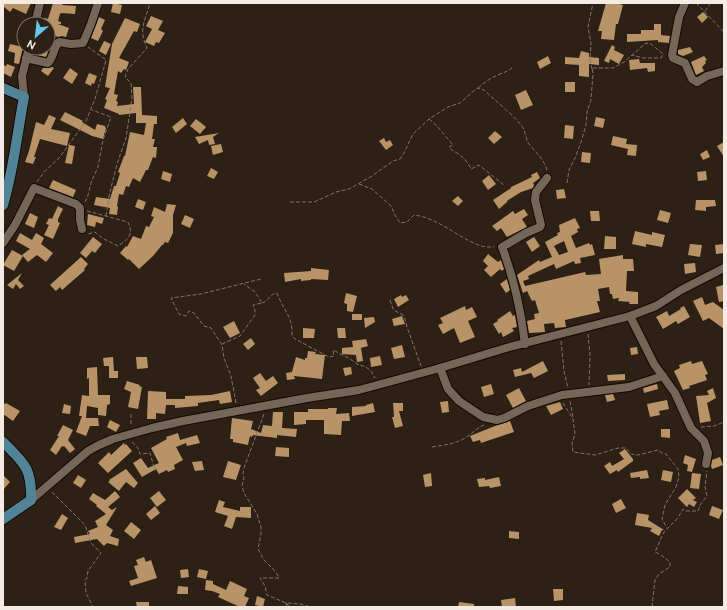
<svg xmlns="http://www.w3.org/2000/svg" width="727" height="610" viewBox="0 0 727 610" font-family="Ubuntu,sans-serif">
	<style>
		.building { fill: #b99368; fill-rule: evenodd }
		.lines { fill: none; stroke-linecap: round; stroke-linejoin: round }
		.minor-casing { stroke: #140a02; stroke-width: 10 }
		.major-casing { stroke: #140a02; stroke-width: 12 }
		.path { stroke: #7e756a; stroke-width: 1; stroke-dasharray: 4 2; stroke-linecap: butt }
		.minor { stroke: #746759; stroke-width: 8 }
		.major { stroke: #528498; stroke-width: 10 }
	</style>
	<rect width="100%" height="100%" fill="#2c2114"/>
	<g class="building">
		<path d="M3,3h28l-5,11 -13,-6 -3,4 -7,-6z"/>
		<path d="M53,3h10l-1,2 14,1 -1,8 -14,-1 -1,1 -2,7 3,1v2h-3l11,4 -3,9 -4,-1 -4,1 -10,-4v-9h-5l1,-6 4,1z"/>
		<path d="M113,3l9,2 -2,9 -9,-2z"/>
		<path d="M606,3h9l8,2 -5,19h-2l-2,16 -13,-1 1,-8h-4z"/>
		<path d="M703,12l5,5 -6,6 -5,-6z"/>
		<path d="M151,16l12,5 -5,9 7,3 -6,10 -3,-1 -2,4 -9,-4 7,-13 -6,-3z"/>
		<path d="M99,17l6,3 -4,9 2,2 -5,10 -7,-3z"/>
		<path d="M125,18l15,6 -3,8 -3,-1 -15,27 10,4 -3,8 -2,-1 -3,4 -3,-2 -4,23 4,1 -2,6 2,1 -1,4 17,-2 -1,-17h8l1,28 15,1v8h-3l-2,15h3l-2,8h4l-1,11 -3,-1 -5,13h-2l-6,12 -7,-4 -4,9 -3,-1 -3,9 -4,-1 -2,12 1,1 -1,8 -8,-1 1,-6 -16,-3 2,-8 14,2 4,-13h2l4,-13 -2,-1 6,-16h1l5,-24 14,3 2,-12h-10v-10l-17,2v-1l-15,-6 3,-8 -2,-1 5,-11 -5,-1 7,-43z"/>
		<path d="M654,24h7v11l9,1 -1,7 -11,-1v-2l-31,2v-8h14v-4h13z"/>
		<path d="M104,41l7,3 -5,11 -7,-4z"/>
		<path d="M10,44l13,3 -4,17 -5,-1 1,-10 -7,-2z"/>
		<path d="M612,45l3,2 -1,3 10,5 -5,9 -9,-5 -1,4 -5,-2z"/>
		<path d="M690,47l3,5 -10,4 -5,-2v-4z"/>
		<path d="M41,48l8,1 -3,8 -9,-2z"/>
		<path d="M581,51l8,2v4l10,1v7l-10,-1v13l-10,-1v-11l-14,-1v-7l14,1z"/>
		<path d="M548,56l3,7 -11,6 -3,-7z"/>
		<path d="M704,56l3,4 -2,1 1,2 -4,4 2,4 -8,4 -5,-13z"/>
		<path d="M639,59l1,4h15v8l-7,1 -1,-4 -17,2 -1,-10z"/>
		<path d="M7,64l8,3 -4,10 -8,-4v-8l3,1z"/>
		<path d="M52,67l2,1 -6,8 -7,-5 2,-3h6z"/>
		<path d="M70,68l8,6 -6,10 -9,-6z"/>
		<path d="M89,73l8,3 -3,8 -2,-1 -1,3 -6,-3z"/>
		<rect x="565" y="82" width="10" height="10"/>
		<path d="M526,90l7,15 -12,5 -6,-15z"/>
		<path d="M65,112l18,9 -1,1 13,8 2,-6 8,2v1l1,1 -3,11 -11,-3 -32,-16z"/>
		<path d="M49,115l7,3 -5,11 19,4 -3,13 -27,-7 -6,18h2l-3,7 -8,-2 4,-11 7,-29 8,3z"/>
		<path d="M596,117l9,2 -2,9 -9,-2z"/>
		<path d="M183,118l4,6 -11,9 -4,-6z"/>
		<path d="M196,119l10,8 -6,7 -10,-8z"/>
		<path d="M565,125l9,1 -1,13 -9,-1z"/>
		<path d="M495,131l7,6 -8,7 -6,-6z"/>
		<path d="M219,133l-6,4 2,7 -6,1 -1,-5 -9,4 -4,-7z"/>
		<path d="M613,136l14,3 -1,5 11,1 -1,11 -9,-1 1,-6 -17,-4z"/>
		<path d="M384,138l2,4 4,-2 3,5 -7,5 -7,-9z"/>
		<path d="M724,142v15l-7,-11z"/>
		<path d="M221,144l2,8 -10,3 -2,-9z"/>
		<path d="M69,145l6,1 -3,18 -7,-1z"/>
		<path d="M707,150l3,7 -7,3 -3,-6z"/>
		<path d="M582,152l9,1 -1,10 -9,-1z"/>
		<path d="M211,168l7,4 -4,7 -7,-3z"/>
		<path d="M163,171l9,3 -2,8 -9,-3z"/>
		<path d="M706,171l1,9 -9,1 -1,-9z"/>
		<path d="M537,172l3,6 -7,5 1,2 -1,3 -12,4 -14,9v1l-8,7 -6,-9 18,-12v-1l21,-10 -1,-2z"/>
		<path d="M489,175l7,9 -8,6 -6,-9z"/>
		<path d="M53,180l23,10 -3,7 -24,-9z"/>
		<path d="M564,189l2,9 -9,1 -1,-9z"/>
		<path d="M458,196l5,5 -5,5 -6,-5z"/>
		<path d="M138,199l8,3 -3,8 -8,-3z"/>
		<path d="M696,200h19l1,6 -10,1v4l-11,-1z"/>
		<path d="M167,204l9,1 -3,10v18l-5,10 -3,-1 -2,3h-1l-9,11 -14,13 -10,-10 -1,1 -8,-7 6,-7 1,1 6,-11 8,3 5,-13 3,1 5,-10 -3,-1 3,-9 11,5z"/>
		<path d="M58,206l5,3 -5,10v3l2,1 -7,16 -9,-4 5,-10 -3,-1 3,-6 3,1z"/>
		<path d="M524,209l4,6 -6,4 5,8 -20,10 -6,-9 -4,3 -5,-5 21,-15 2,3z"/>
		<path d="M660,210l11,3 -3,10 -11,-3z"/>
		<path d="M590,211h9l1,10h-9z"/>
		<path d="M30,213l8,4 -4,11 -9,-4z"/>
		<path d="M88,214l16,4 -2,6 -6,-2 -1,5 -8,-2z"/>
		<path d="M185,215l9,4 -4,9 -9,-4z"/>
		<path d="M575,218l5,10 -3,1 1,3 -7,4 5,12 13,-5 1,2 2,-1 3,11 -15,3 1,5 -6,1 -1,-3 -18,8 -2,-5 -26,12 1,3 -6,2 2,5 60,-14 1,3 15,-1 -2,-15 24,-4v4h10l1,12h-7l-1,20 12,1v12h-9l1,-2 -12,-1 1,-3 -6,1 -1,-5h-2l-1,-7 -11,2 2,12h-3l3,11 -35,8 1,7 -11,1 -1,-5 -10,1 1,8 -16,1 -2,-12 8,-2 -1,-5 5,-1 -4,-13 -3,1 -5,-10 -4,2 -6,-18 22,-15 1,2 12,-5 -7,-15 13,-7 -1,-2 3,-1 -1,-7zM564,241l4,11 -9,3 -5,-9z"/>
		<path d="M635,231l17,4v-3l13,3 -3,12 -16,-3v3l-14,-3z"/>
		<path d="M20,233l12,7 4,-7 8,5 -3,6 12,9 -7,9 -9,-7 -9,7 -6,-7 8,-6 -14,-8z"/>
		<path d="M605,236l11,1v12h-12z"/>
		<path d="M93,237l9,7 -7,9 -3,-2 -6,7 -6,-5z"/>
		<path d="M534,237l6,9 -8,6 -6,-10z"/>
		<path d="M690,244l12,1 -2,12 -12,-2z"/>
		<path d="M724,244v9l-8,1 -1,-9z"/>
		<path d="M12,250l11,6 -9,15 -11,-6z"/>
		<path d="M488,254l10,8 3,-2 3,9 -2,2 -2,-2 -9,8 -7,-7 4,-4 -5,-5z"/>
		<path d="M81,257l7,7 -4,5 1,1 -23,20 -2,-3 -4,4 -6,-6z"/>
		<path d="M695,263l1,9 -11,2 -1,-10z"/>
		<path d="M311,268l18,2 -1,10 -17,-1v1l-10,1v-2l-16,3 -1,-9 27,-2z"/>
		<path d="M22,273l-4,7 6,6 -4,3 -4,-5 -3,5 -6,-4z"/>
		<path d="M507,279l3,11 -4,3 -6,-9z"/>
		<path d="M723,285l1,16 -5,1 -3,-15z"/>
		<path d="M346,293l11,3 -4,16 -6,-1v-7l-3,-1z"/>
		<path d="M401,295l1,2 4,-2 3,5 -11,7 -4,-8z"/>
		<path d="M702,297l3,8 8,-3 11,8v19l-15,-11 -6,3 -10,-20z"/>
		<path d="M465,306l1,4 6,-3 5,10 -9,4 7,16 -15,6 -6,-15 -11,6 -5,-9 5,-2 -3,-5z"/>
		<path d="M684,306l6,11 -12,7 -2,-3 -13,8 -7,-12 11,-6 2,5 12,-7 -1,-1z"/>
		<path d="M510,311l3,5 2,-1 2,12 -5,1 2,3 -11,6 -2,-5 -2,2 -6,-10 5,-3 -1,-1z"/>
		<rect x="352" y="314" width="10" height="6"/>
		<path d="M402,316l3,8 -11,2 -2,-7z"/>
		<path d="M374,317l1,5 -10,6 -1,-10z"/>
		<path d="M234,321l6,12 -10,5 -7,-11z"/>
		<path d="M303,328l12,1 -1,9h-11z"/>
		<path d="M337,328h8l1,10h-8z"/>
		<path d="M251,338l4,6 -7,6 -5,-6z"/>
		<path d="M366,339l2,7 -7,2 2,13 -6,1 -1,-7 -14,-1v-6l11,-1 -1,-6z"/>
		<path d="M402,345l3,12 -11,2 -3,-11z"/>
		<path d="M637,347l1,7 -7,1 -1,-7z"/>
		<path d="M308,351l8,1 -1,2 10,1 -3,24 -28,-3 1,3 -8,1 -1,-7 6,-1 4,-15 9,3v-2h2z"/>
		<path d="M380,356l2,9 -11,2 -1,-9z"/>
		<path d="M113,357l1,14h4v7h-9v-12h-5l-1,-8z"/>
		<path d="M136,357h11l1,11 -11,1z"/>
		<path d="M543,361l5,10 -14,7 -3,-5 -16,4 -2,-7 8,-2 1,4z"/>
		<path d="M691,361l1,3 10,-3 6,13 -3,1 2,5 -18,6 1,2 -7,2 -9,-19 6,-3 -1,-3z"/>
		<path d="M97,367l1,28h12v9l-3,1 -1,11 -8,-1v-7l-11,-2 -1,12h12l1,8h-9l-4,10 -10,-4 6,-16h-3l3,-21 7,1v-18l-2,1v-11z"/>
		<path d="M351,367l1,7 -7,2 -2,-8z"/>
		<path d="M260,373l6,8 7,-5 5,7 -17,13 -5,-6 4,-2 -7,-10z"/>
		<path d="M625,374v6l-17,1 -1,-6z"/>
		<path d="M127,381l13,4 -1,1 3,1 -4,22 -10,-2 3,-15 -7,-3z"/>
		<path d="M491,384l3,10 -10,3 -3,-10z"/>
		<path d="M657,384l1,5 -14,4 -1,-5z"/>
		<path d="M519,388l7,13 -13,7 -7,-13z"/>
		<path d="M713,388l3,10 -9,5 4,18 -11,2 -4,-27 13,-1 -2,-4z"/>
		<path d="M148,391l18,1v7h19v-3l26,-1 19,-4 2,11 -12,2 -1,-4 -21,3v3l-23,2v-3h-9l-1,9 -9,-1v6h-9z"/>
		<path d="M613,394l2,6 -8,2 -2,-7z"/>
		<path d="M667,400l2,9 -10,2 1,4 -10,2 -3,-13z"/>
		<path d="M448,401l1,11 -7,1 -2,-11z"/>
		<path d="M560,402l3,7 -12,6 -5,-9z"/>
		<path d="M3,403l2,1 1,-1 14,8 -7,10 -10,-7z"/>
		<path d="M373,403l2,9 -23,4v-9l14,-1v-1z"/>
		<path d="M393,403h10v8h-4l4,15 -8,2 -3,-11h2z"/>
		<path d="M64,404l7,2 -1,8 -8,-1z"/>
		<path d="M328,408h9l-1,6 13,-1 1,8h-8l-1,14 -17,-1v-14h-18v4l-12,1v-13h14v-3h20z"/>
		<path d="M273,412h10l-1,16 15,1 -1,8 -19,-2v3l-24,-3 -1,2 -2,-1 -2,9 -15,-3v-3h-3l2,-21 21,3 -2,8 10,4 2,-8 9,1z"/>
		<path d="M110,420l10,5 -4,7 -9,-5z"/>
		<path d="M510,421l4,11 -33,11 -1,-3 -7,2 -3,-6 25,-10z"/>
		<path d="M63,425l10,5 -5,10 7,9 -5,4 -6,-7 -1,1 -1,-1 -6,9 -6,-5 9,-14h-2z"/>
		<path d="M661,429h9v9l-9,-1z"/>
		<path d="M178,433l2,7 17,-5 3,8 -13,3 -1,-3 -10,4 7,13 -9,5 1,4 -7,3 -1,-2 -8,4 -3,-5 -14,8 -9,-14 8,-5 7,10 11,-5 -8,-15 16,-9 -1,-2z"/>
		<path d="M124,443l1,2 1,-1 6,7 -24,22 -10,-10 11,-11 2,3z"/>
		<path d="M276,447l13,1v9l-14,-1z"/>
		<path d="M625,449l8,10v2l-15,11 -1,-2 -7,4 -6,-8 6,-4 2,4 12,-7 -5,-6z"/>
		<path d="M685,455l11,4 -4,13 -5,-1 1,-6 -5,-2z"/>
		<path d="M720,457l3,8 -11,4 -1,-3 1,-6z"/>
		<path d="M202,461l2,9 -9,1 -3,-9z"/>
		<path d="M228,461l13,4 -5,15 -13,-3z"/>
		<path d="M126,469l12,14 -4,5 -8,-6 -7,9 -11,-9 2,-1 -1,-1z"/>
		<path d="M647,470l2,8 -9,1v-2l-9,1 -1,-5z"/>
		<path d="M663,470l10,2 -2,10 -10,-2z"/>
		<path d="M431,473l1,13 -7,1 -2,-12z"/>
		<path d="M692,473l9,1 -2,15 -9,-1z"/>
		<path d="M3,475l7,7 -7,8z"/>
		<path d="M78,475l8,5 -5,8 -8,-5z"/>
		<path d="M499,477l2,9 -11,2 -1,-2 -10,1 -2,-8 8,-1v2z"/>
		<path d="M687,489l9,9 -3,2 4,2 -3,5 -5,-3 -2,3 -9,-9z"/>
		<path d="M115,491l5,6 -12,10 4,3 5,-3 -11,18 7,5 -3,6 9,3 -1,7 -11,-3 -3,3 -7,-7 -22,4 -1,-6 16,-3 -2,-3 10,-4 -3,-6 11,-7 -10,-8 1,-1 -8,-6 4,-6 12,7z"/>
		<path d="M159,491l7,9 -9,7 -7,-9z"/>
		<path d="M621,499l5,9 -10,5 -4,-9z"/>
		<path d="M219,500l6,2 -2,5 17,4v-4h11v11l-15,-1 -4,12 -8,-3 4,-10 -13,-4z"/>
		<path d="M155,506l5,7 -9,7 -5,-6z"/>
		<path d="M712,506l11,4 -4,9 -10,-4z"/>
		<path d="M637,513l12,2 -1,5 16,10h-2l-3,6 -9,-5 2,-3 -17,-3z"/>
		<path d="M62,514l6,4 -7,12 -7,-3z"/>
		<path d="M131,522l10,8 -7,9 -10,-8z"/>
		<path d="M509,531l10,1v7l-10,-1z"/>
		<path d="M144,557l2,5 5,-2 6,18 -26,8 -2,-5 9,-3 -4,-12 4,-1 -2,-5z"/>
		<path d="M188,569l1,8 -8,1 -1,-8z"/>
		<path d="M199,569l9,2 -2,8 -9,-2z"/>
		<path d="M206,580l7,1v3l13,6 4,-9 17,8 -3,7 5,2 -4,9h-5l-22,-10 2,-3 -8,-3 -7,-1z"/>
		<path d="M178,586l10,1v7h-11z"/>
		<path d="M553,589h10v11l-9,1z"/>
		<path d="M257,596l8,3 -2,8 -8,-2z"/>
		<path d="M515,598l1,9h-14l-1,-7z"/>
		<path d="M136,602h13v5h-12z"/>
		<path d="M459,602l15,2v3h-16z"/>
	</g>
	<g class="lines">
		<g class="minor-casing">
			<g id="minor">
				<path d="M685,3l-6,14 -7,38 1,3 12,5 7,16 5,3 10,-6 17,-5"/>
				<path d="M35,24l5,-21"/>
				<path d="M26,58l22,5c6,-6 5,-15 11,-21l12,2 12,-1 8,-19 7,-21"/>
				<path d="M24,97l-2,-21 7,-28"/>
				<path d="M3,243l12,-18 19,-37 42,16 4,4v12l2,9"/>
				<path d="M630,316l24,48 21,29 16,35 13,13 4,12 -2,11"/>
				<path d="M525,344c-4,-32 -11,-66 -23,-97l24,-14 14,-6 1,-2 -6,-25 1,-8 11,-14"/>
				<path d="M440,368l8,21 11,12 24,16 14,3 7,-2 24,-12 34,-11 67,-8 34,-11"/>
				<path d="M31,500l57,-49 11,-6 14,-6 39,-11 31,-7 124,-23 52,-8 81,-22 66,-20 124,-32 26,-10 25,-16 43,-22"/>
			</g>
		</g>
		<g class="major-casing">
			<g id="major">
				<path d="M3,88l21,9c-7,37 -10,71 -21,108"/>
				<path d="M3,442c21,21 29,26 28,58l-28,19"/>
			</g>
		</g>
		<g class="path">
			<path d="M696,3l28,29"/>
			<path d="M705,11l5,-7"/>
			<path d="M592,69l-2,-8 1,-18 -3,-16 5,-24"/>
			<path d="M478,88c6,-5 12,-10 20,-13 6,-3 10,-3 15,-8"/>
			<path d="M429,119l8,7 16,19 -4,2c3,4 7,5 11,8 5,4 9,9 11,14l8,-4 25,20"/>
			<path d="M37,182l7,-10 15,-14 27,-37 9,-22 11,-39 -18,-13"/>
			<path d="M567,183l2,-13 6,-12 6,-16 5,-17 1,-13 4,-12 2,-27 -1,-5h21l11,-6 22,-19 5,1 12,10 -2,4h-18l-11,-3"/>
			<path d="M359,184l13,5 19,17 4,9 5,8 7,-1 7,-7c25,3 44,23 67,31 4,1 9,1 13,1"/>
			<path d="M85,202l3,-7 3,-12 7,-16 5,-27 8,-23 -19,-7"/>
			<path d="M290,202h24l22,-10 13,-3 23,-13 21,-15 7,-2 4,-6 9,-19 16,-15 19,-12 12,-4 17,-15 7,2c8,8 37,31 40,40 2,5 2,10 5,14 7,9 15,15 18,26"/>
			<path d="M87,211l41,11c6,13 0,17 -10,24l-16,-8 -7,-6 -7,2 -1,-1"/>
			<path d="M106,216l3,-20 8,-32 9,-26 6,-40 -1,-15 -6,-6 3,-8 19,-21c-9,-19 -2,-26 3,-45"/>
			<path d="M390,300l3,9 4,3 6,3 2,4 2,8 14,39"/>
			<path d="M262,303c7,-2 8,-10 15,-10 6,17 16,23 15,43l3,3 34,18 5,-1 -1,-6 17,9 7,5 9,3 5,4 4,7"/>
			<path d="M588,334l2,21 -1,30"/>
			<path d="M561,341l3,30 4,17"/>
			<path d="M222,344l18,-8 15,-21v-5l-2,-5 9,-2 -7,-11 -11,-8"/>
			<path d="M570,401l3,16"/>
			<path d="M236,403l-5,-27 -7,-18 -2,-13 -11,-17 -7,-2 -10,-13 -5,-2 -3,5 -7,-2 -8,-16 30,-4 60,-15"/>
			<path d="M563,403l10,16 1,7 1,8 -3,9 1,9 22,3 23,-7h8l5,6 7,1 20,-5 4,3 4,1 12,15 1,8 -3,10 -11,18 -3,14 5,9"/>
			<path d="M131,414v11"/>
			<path d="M264,414l-20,54 -1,5 1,5 -2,8 2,7 13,21 4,13v7l-3,15 6,11 12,12 3,6h-19l5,8 2,9 19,8 14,1 11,3"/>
			<path d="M701,427l13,-1 10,-4"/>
			<path d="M132,442l6,6 2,6 10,-1 5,18"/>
			<path d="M432,447c13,-2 25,-3 36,-11 6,-4 9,-8 16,-11"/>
			<path d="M52,492l33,33 6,18 10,10 -13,18 -1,7 -2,3 1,12 7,14"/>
			<path d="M286,603l4,4"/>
			<path d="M286,603l1,4"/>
			<path d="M652,607l3,-27 4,-6 11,-7v-5l-9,-7 -6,-3 9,-20 13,-13 6,-10 3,2h12l2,-6 7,-9 -2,-9 2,-16"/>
		</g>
		<use href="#minor" class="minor"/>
		<use href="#major" class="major"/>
	</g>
	<rect width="727" height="610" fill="none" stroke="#f4ece4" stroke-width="8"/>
	<g transform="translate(36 36) rotate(208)"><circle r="19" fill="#2c2114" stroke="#7c7267"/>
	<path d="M0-3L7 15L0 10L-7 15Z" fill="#67c4f0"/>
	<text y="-6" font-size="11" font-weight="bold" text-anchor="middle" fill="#f4ece4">N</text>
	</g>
</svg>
